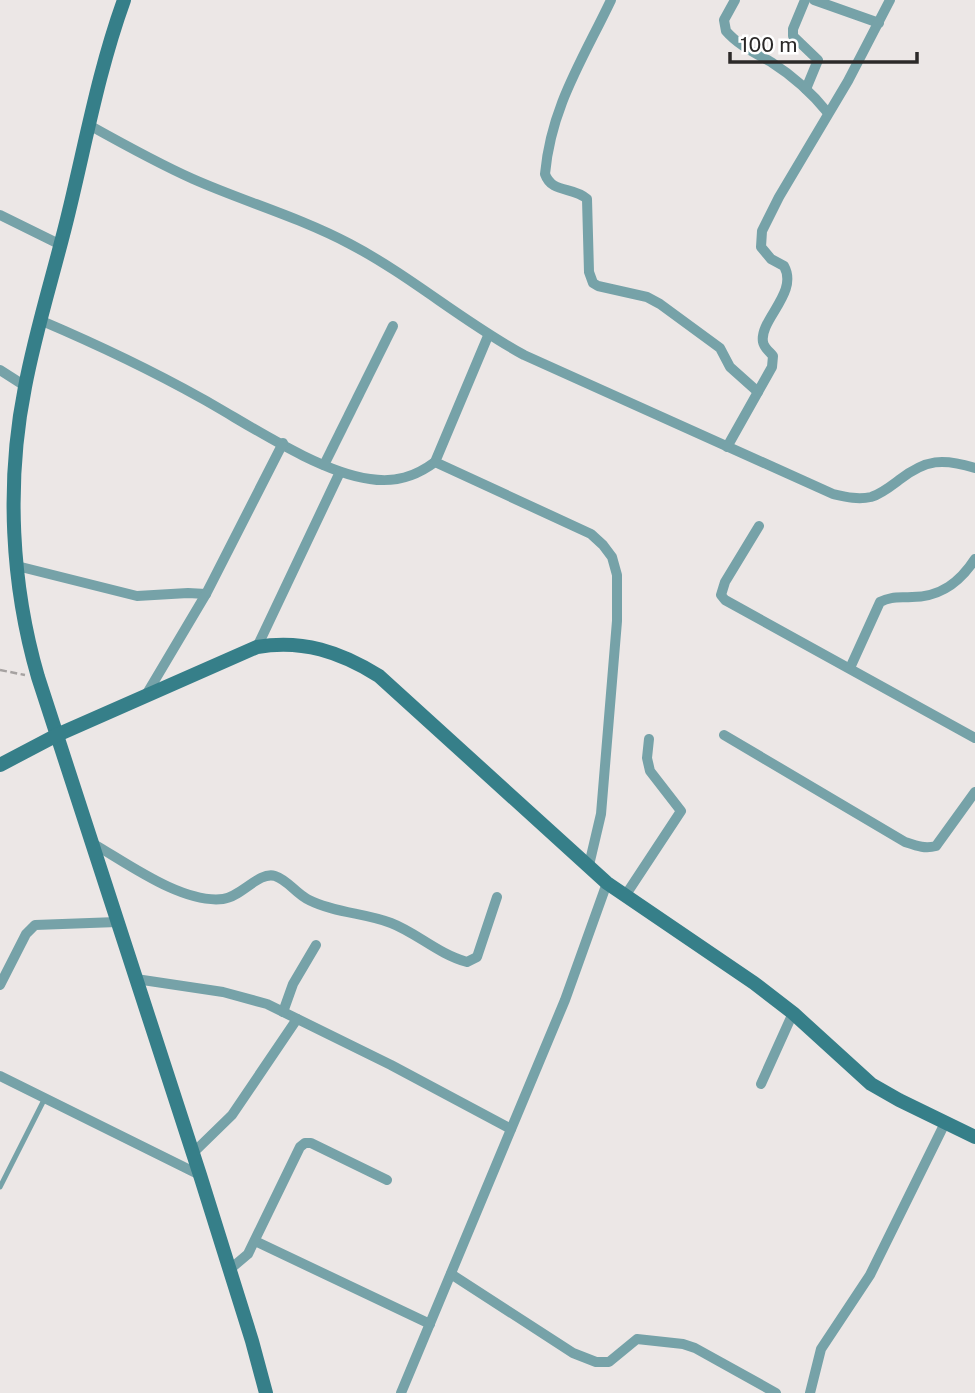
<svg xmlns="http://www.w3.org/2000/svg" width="975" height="1393" viewBox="0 0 975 1393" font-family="'Public Sans',sans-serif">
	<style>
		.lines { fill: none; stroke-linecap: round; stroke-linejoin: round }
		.path { stroke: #a6a2a1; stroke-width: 2.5; stroke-dasharray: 7 3.5; stroke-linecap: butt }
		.lane { stroke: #76a2a8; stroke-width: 5 }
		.street { stroke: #76a2a8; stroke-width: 10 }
		.secondary { stroke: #367f89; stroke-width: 14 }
	</style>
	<rect width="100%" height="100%" fill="#ece7e6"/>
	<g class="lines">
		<path class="path" d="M0,670l25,5"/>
		<path class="lane" d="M0,1187l45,-89"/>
		<g class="street">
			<path d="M611,0c-28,59 -60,107 -66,174 7,20 28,12 42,25l2,73 4,11 5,3 49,11 13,7 60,44 10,19 28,25"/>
			<path d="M735,0l-11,20 2,11c12,14 29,22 45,31 22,14 41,31 57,51"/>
			<path d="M805,0l-12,29v7l25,24 -12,29"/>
			<path d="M814,0l65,23"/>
			<path d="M89,125c34,19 68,38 104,54 52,23 106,38 157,65 61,32 113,78 174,111l309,139c13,3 25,6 38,3 10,-3 20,-11 28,-17 27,-21 44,-22 76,-12"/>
			<path d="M0,215l61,30"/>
			<path d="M42,321c54,23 107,48 159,77 47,26 117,74 169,81 25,4 45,-2 65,-17"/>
			<path d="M488,336l-53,126 156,72 12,11 9,12 5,18v46l-16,193 -12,51"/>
			<path d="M0,370l25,16"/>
			<path d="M727,447l45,-80 1,-11c-3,-4 -9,-8 -10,-14 -4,-22 36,-49 21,-76l-13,-7 -10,-12 1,-16 17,-34 69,-116 42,-81"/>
			<path d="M324,465l69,-139"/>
			<path d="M759,526l-34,56 -4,13 4,5 250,138"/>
			<path d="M17,566l120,30 51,-3 18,1"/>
			<path d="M257,647l83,-175"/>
			<path d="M850,668l30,-66c11,-6 20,-4 32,-5 29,0 48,-15 63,-38"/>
			<path d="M146,695l60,-101 77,-151"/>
			<path d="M724,735l181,107c12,4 20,7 31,4l39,-54"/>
			<path d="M92,843c35,20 90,61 131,56 18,-2 36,-28 52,-23 13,4 21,18 34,24 26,13 56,13 82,23 26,10 47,31 76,39l10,-5 20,-60"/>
			<path d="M625,896l56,-85 -31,-40 -3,-13 2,-19"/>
			<path d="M136,979l87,13 44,12 124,61 120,64"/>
			<path d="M0,985l26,-51 9,-9 82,-3"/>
			<path d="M283,1012l10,-28 23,-39"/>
			<path d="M0,1076l200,99"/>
			<path d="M761,1084l32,-71"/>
			<path d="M193,1153l39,-38 65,-96"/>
			<path d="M255,1241l175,83"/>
			<path d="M229,1270l19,-16 52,-107 5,-4h6l76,37"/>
			<path d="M451,1274l122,79 23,9h13l28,-23 46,5 12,4 81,45"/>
			<path d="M401,1393l164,-393 42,-117"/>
			<path d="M810,1393l11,-44 49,-74 75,-152"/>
		</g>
		<g class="secondary">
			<path d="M124,0c-25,69 -38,141 -55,211 -14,59 -33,117 -44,176 -19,95 -14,197 13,290l162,498 52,166 14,52"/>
			<path d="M0,765l57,-30 200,-88c45,-8 84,5 122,29l228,207 147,100 39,30 78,71 28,16 76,37"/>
		</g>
	</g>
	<path d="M730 52v10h187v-10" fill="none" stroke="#2c2a29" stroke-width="3.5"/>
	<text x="740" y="52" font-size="21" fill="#2c2a29" stroke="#ffffff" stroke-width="5" paint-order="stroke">100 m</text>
</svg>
